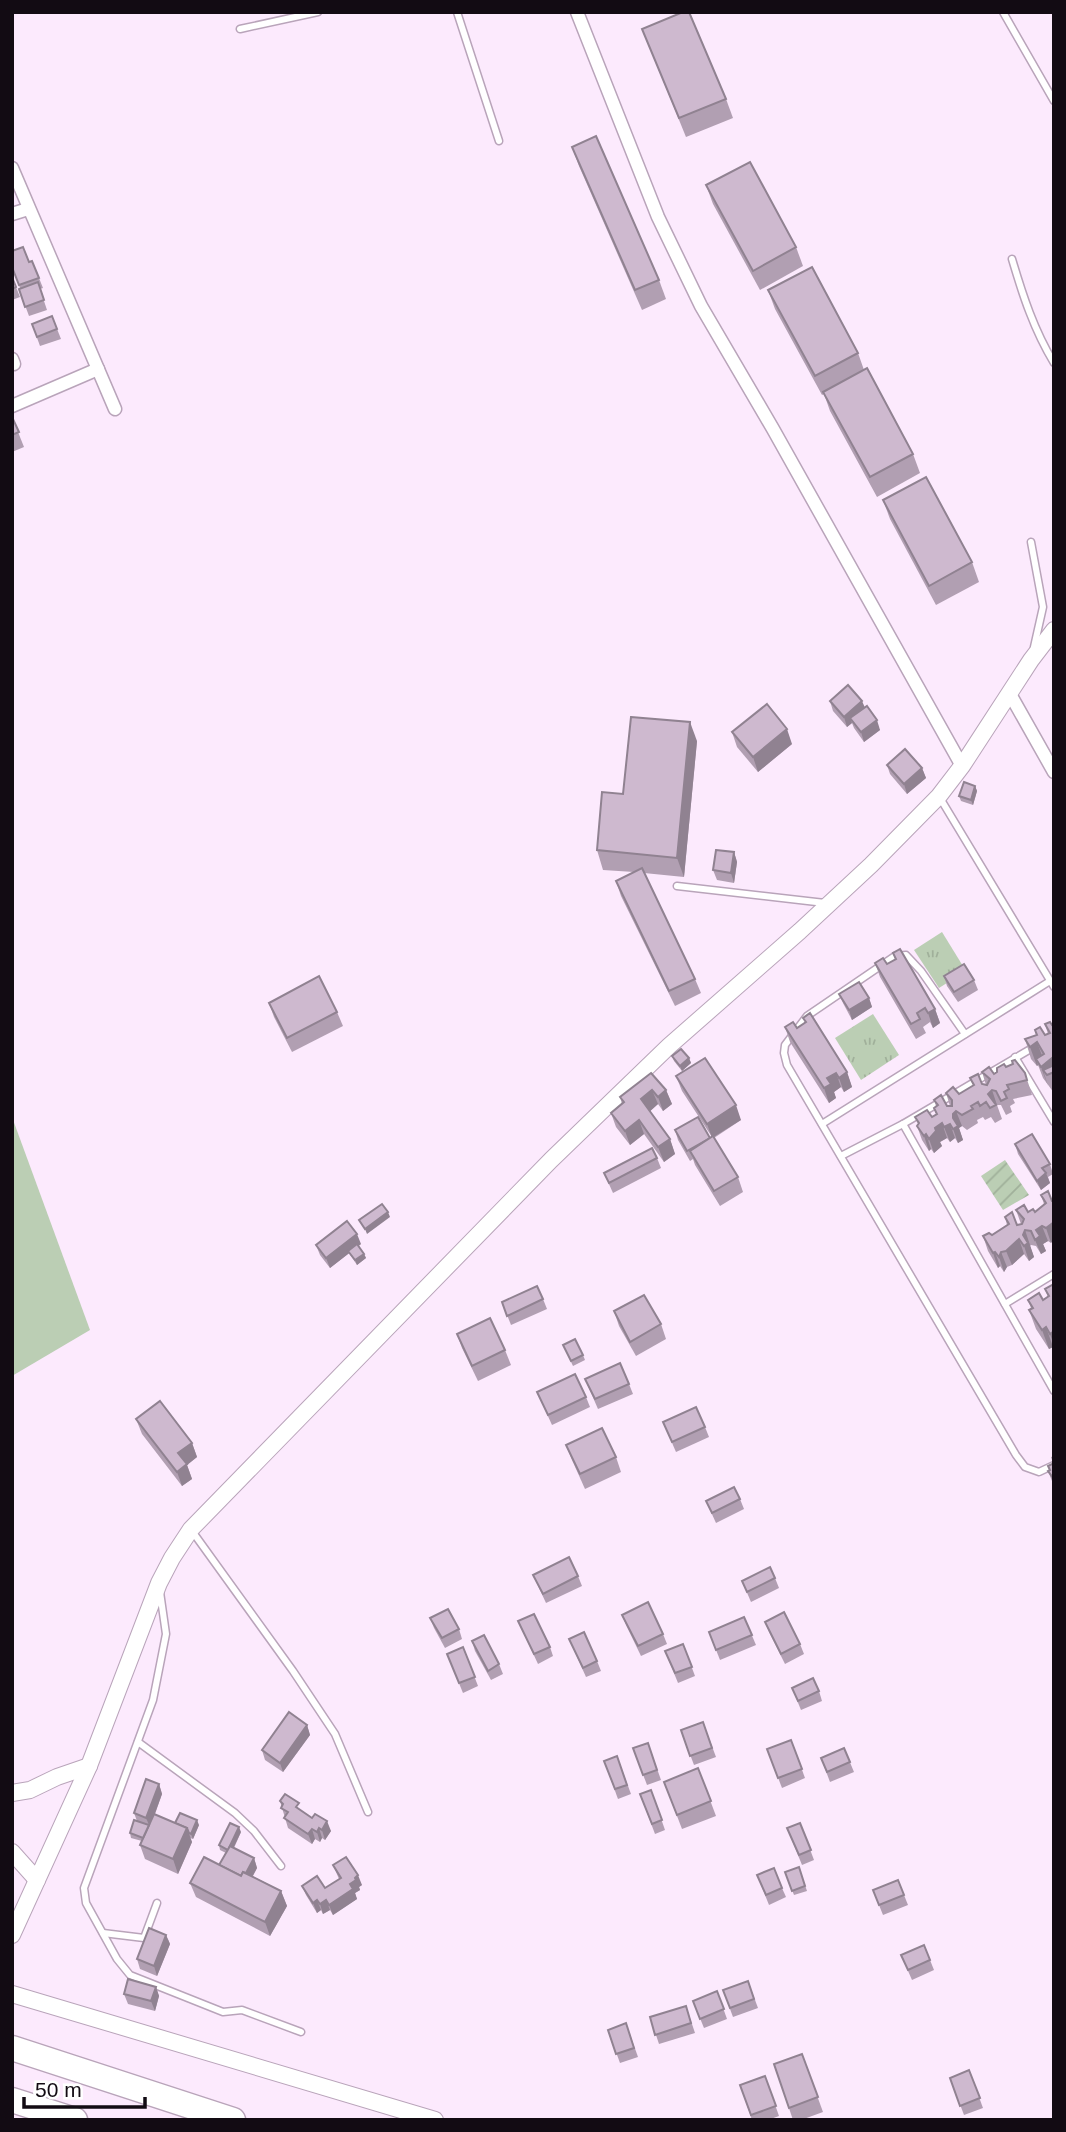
<svg xmlns="http://www.w3.org/2000/svg" width="1066" height="2132" viewBox="0 0 1066 2132" font-family="Arial,sans-serif">
	<style>
		.park { fill: url(#park-tufts) }
		.garden { fill: url(#garden-furrows) }
		.pitch { fill: #bbceb4 }
		.lines { fill: none; stroke-linecap: round; stroke-linejoin: round }
		.service-casing { stroke: #b9a4ba; stroke-width: 9 }
		.minor-casing { stroke: #b9a4ba; stroke-width: 15 }
		.tertiary-casing { stroke: #b9a4ba; stroke-width: 18 }
		.motorway-casing { stroke: #b9a4ba; stroke-width: 27 }
		.service { stroke: #fff; stroke-width: 6 }
		.minor { stroke: #fff; stroke-width: 12 }
		.tertiary { stroke: #fff; stroke-width: 16 }
		.motorway { stroke: #fff; stroke-width: 24 }
		.wall { fill: #b19fb2 }
		.shaded-wall { fill: #908291 }
		.building { fill: #ceb9cf; stroke: #908291; stroke-width: 2 }
	</style>
	<defs>
		<pattern id="park-tufts" width="24" height="20" patternUnits="userSpaceOnUse" patternTransform="scale(1.75)"><rect width="24" height="20" fill="#bbceb4"/><path d="M3 7l-1-3M5 7V3M7 7l1-3M15 17l-1-3M17 17v-4M19 17l1-3" fill="none" stroke="#a0b09a"/></pattern>
		<pattern id="garden-furrows" width="10" height="10" patternUnits="userSpaceOnUse" patternTransform="scale(1.75)"><rect width="10" height="10" fill="#bbceb4"/><path d="M-1 1l2-2M0 10L10 0M9 11l2-2" fill="none" stroke="#a0b09a"/></pattern>
	</defs>
	<rect width="100%" height="100%" fill="#fceafd"/>
	<g class="park">
		<path d="M942,932l24,39 -27,17 -25,-38z"/>
		<path d="M873,1014l26,41 -38,25 -26,-42z"/>
	</g>
	<path class="garden" d="M1005,1160l24,35 -26,15 -22,-34z"/>
	<path class="pitch" d="M12,1117l78,213 -78,46z"/>
	<g class="lines">
		<g class="service-casing">
			<g id="service">
				<path d="M457,12l42,129"/>
				<path d="M1003,12l51,89"/>
				<path d="M240,29l78,-17"/>
				<path d="M1012,259c11,37 22,71 42,104"/>
				<path d="M1031,542l12,65 -9,40"/>
				<path d="M940,798l114,189"/>
				<path d="M677,886l148,17"/>
				<path d="M965,1034l-44,-63 -15,-16 -11,1 -88,60 -22,29 -1,8 3,12 229,390 9,12 14,5 15,-7"/>
				<path d="M1015,1057l39,65"/>
				<path d="M822,1124l228,-143"/>
				<path d="M903,1124l151,267"/>
				<path d="M841,1156l62,-32 131,-77"/>
				<path d="M1005,1304l49,-30"/>
				<path d="M192,1531l101,140 42,63 33,78"/>
				<path d="M160,1592l6,42 -13,66 -69,188 2,15 31,56 13,16 93,37 19,-2 59,22"/>
				<path d="M138,1742l97,71 19,18 27,35"/>
				<path d="M103,1933l41,5 13,-35"/>
			</g>
		</g>
		<g class="minor-casing">
			<g id="minor">
				<path d="M577,12l81,205 43,89 72,123 189,337"/>
				<path d="M12,168l103,241"/>
				<path d="M12,214l16,-5"/>
				<path d="M12,359l2,5"/>
				<path d="M12,406l86,-37"/>
				<path d="M1010,694l44,78"/>
			</g>
		</g>
		<g class="tertiary-casing">
			<g id="tertiary">
				<path d="M12,1793l18,-3 27,-13 32,-11"/>
				<path d="M12,1852l25,28"/>
				<path d="M12,1935l77,-169 70,-183 13,-25 19,-29 360,-369 118,-114 131,-115 71,-66 68,-69 23,-30 69,-106 23,-30"/>
				<path d="M12,1994l423,126"/>
			</g>
		</g>
		<g class="motorway-casing">
			<g id="motorway">
				<path d="M12,2048l221,72"/>
				<path d="M12,2100l63,20"/>
			</g>
		</g>
		<use href="#service" class="service"/>
		<use href="#minor" class="minor"/>
		<use href="#tertiary" class="tertiary"/>
		<use href="#motorway" class="motorway"/>
	</g>
	<g class="wall">
		<path d="M642,29l84,70 7,19 -47,19z"/>
		<path d="M572,147l87,133 7,19 -24,11 -63,-144z"/>
		<path d="M706,185l90,62 7,19 -43,24 -47,-86z"/>
		<path d="M29,262l10,16 4,10 -3,1 7,21 -18,6 -10,-27 1,-1 -8,-20z"/>
		<path d="M12,277l8,20 -8,3z"/>
		<path d="M768,290l90,63 6,17 49,84 7,19 -43,24 -47,-86 -6,-17 -2,1 -47,-86z"/>
		<path d="M52,316l9,23 -21,7 -8,-22z"/>
		<path d="M12,417l12,30 -12,5z"/>
		<path d="M883,500l89,62 7,20 -43,23 -46,-86z"/>
		<path d="M830,701l35,7 15,22 -16,12 -10,-14 -2,-5 -5,4 -14,-16z"/>
		<path d="M732,732l60,12 -34,28 -21,-25z"/>
		<path d="M697,741l-13,136 -40,-4 51,106 6,14 -26,13 -54,-110 -5,-15 18,-9 -31,-2 -6,-20 26,-56z"/>
		<path d="M887,765l35,3 4,10 -19,16 -17,-20z"/>
		<path d="M975,786l2,5 -4,14 -12,-4 -2,-5z"/>
		<path d="M734,852l3,10 -3,21 -17,-3 -4,-10z"/>
		<path d="M893,953l42,56 5,14 -7,5 -3,-6 -7,5 3,6 -10,6 -36,-62 -5,-14 12,1 8,-5z"/>
		<path d="M944,976l30,4 4,10 -20,12 -11,-16z"/>
		<path d="M839,994l30,4 3,9 -20,13 -9,-17z"/>
		<path d="M269,1003l68,9 6,14 -51,26 -18,-35z"/>
		<path d="M803,1018l44,54 5,15 -8,5 -3,-5 -7,5 2,6 -7,5 -39,-61 -5,-15 12,1 8,-5z"/>
		<path d="M1045,1024l7,1 2,-1v69l-11,-15 -5,-13 -1,1 -6,-7 -6,-20 11,-4 -1,-5 10,5 3,-1z"/>
		<path d="M672,1056l17,2 2,5 -9,8 -8,-10z"/>
		<path d="M1006,1067l19,6 7,22 -19,4 2,4 -5,3 2,6 -6,3 -5,-10h-4l5,14 -7,4 -4,-6 -6,3 -2,-3 -6,3 1,3 -11,7 -5,-4 -3,2 4,12 -5,3 -3,-5 -5,4 -3,-4 -7,4 2,4 -8,7 -3,-4 -2,2 -7,-11 -5,-14 1,-2 -3,-7h17l4,-3 -2,-6 2,-2 -2,-6 13,6h3l-4,-13 13,1 14,-9 -3,-7 16,7 -4,-13 12,2z"/>
		<path d="M651,1073l15,17 6,14 -9,7 -5,-7 -8,7 20,28 5,15 -11,8 -20,-28 -14,11 -14,-18 -5,-14 11,-9 -2,-7z"/>
		<path d="M676,1076l65,44 -27,18 24,39 5,15 -23,14 -25,-41 -2,-6 -3,2 -12,-21 -3,-10 35,8 2,-1 -30,-46z"/>
		<path d="M1015,1144l35,20 3,10 -5,3 2,6 -9,7 -23,-36z"/>
		<path d="M657,1158l4,10 -48,25 -9,-20z"/>
		<path d="M1048,1191l3,52 -3,-2 -5,3 3,7 -5,3 -5,-8 -5,-1 -1,1 4,11 -5,4 -5,-7 -12,11 -5,2 -3,5 -4,-6 -2,2 -10,-17 -5,-15 9,-1 15,-10 -2,-8 12,8 4,-1 -5,-14 12,2h7l9,-8 -3,-9z"/>
		<path d="M361,1244l-3,2 6,8 2,4 -9,7 -8,-12 -19,15 -10,-13 -4,-10z"/>
		<path d="M1054,1284v64l-1,-1 -4,2 -13,-20 -7,-19 2,-2 -3,-8h15l5,-3 -3,-8z"/>
		<path d="M543,1299l4,10 -36,16 -9,-23z"/>
		<path d="M614,1311l47,13 5,15 -30,17 -17,-30z"/>
		<path d="M457,1334l48,16 6,15 -33,16 -16,-33z"/>
		<path d="M563,1345l20,10 2,5 -12,6z"/>
		<path d="M585,1379l44,5 4,10 -35,15z"/>
		<path d="M537,1392l49,5 4,10 -38,18z"/>
		<path d="M136,1419l56,24 5,14 -10,8 5,14 -10,7 -40,-52z"/>
		<path d="M663,1422l42,5 4,10 -33,15z"/>
		<path d="M566,1445l50,12 5,15 -36,17 -13,-29z"/>
		<path d="M1054,1456v30l-6,-15 1,-1 -1,-4 5,-3 -2,-6z"/>
		<path d="M740,1499l4,10 -28,14 -10,-22z"/>
		<path d="M533,1575l45,1 4,10 -36,17z"/>
		<path d="M775,1578l4,10 -28,14 -9,-21z"/>
		<path d="M622,1615l41,19 4,10 -26,12 -15,-31z"/>
		<path d="M744,1617l12,28 -36,15 -11,-28z"/>
		<path d="M430,1618l29,11 3,10 -17,9 -11,-20z"/>
		<path d="M518,1621l32,26 3,9 -15,8z"/>
		<path d="M765,1622l35,22 4,10 -19,10 -16,-32z"/>
		<path d="M569,1639l28,22 4,10 -15,6z"/>
		<path d="M472,1641l27,23 4,10 -12,6 -16,-29z"/>
		<path d="M683,1644l12,32 -17,7 -13,-32z"/>
		<path d="M463,1647l15,39 -15,7 -16,-39z"/>
		<path d="M792,1688l27,3 3,10 -21,9z"/>
		<path d="M703,1722l13,35 -22,8 -13,-35z"/>
		<path d="M307,1725l3,10 -27,37 -18,-12 -3,-10z"/>
		<path d="M791,1740l14,38 -23,10 -15,-39z"/>
		<path d="M648,1743l13,37 -14,5 -14,-37z"/>
		<path d="M844,1748l10,24 -24,10 -9,-24z"/>
		<path d="M617,1756l14,38 -13,5 -14,-38z"/>
		<path d="M698,1768l18,48 -34,13 -18,-47z"/>
		<path d="M159,1784l3,10 -7,20 20,9 24,2 -6,14 -3,-1 2,4 -14,32 -33,-15 -5,-14 2,-4 -11,-3 -1,-5 7,-12 -3,-8z"/>
		<path d="M651,1790l14,40 -10,4 -15,-40z"/>
		<path d="M280,1801l22,10 29,20 -6,9 -3,-2 -2,4 -5,-3 -3,5 -24,-16z"/>
		<path d="M800,1823l14,37 -12,5 -15,-37z"/>
		<path d="M241,1832l-7,16 20,10 3,10 -4,8 28,15 6,15 -17,30 -74,-39 -6,-14 29,-18 7,-12 -6,-3 -1,-5z"/>
		<path d="M333,1865l29,20 -3,2 1,3 -5,3 2,6 -24,16 -3,-5 -7,4 -2,-4 -4,3 -11,-18 -4,-9 23,2 14,-9z"/>
		<path d="M799,1867l8,24 -13,4 -9,-23z"/>
		<path d="M757,1875l25,13 4,9 -17,8z"/>
		<path d="M898,1880l10,25 -25,10 -10,-25z"/>
		<path d="M166,1935l4,9 -13,32 -17,-7 -3,-10z"/>
		<path d="M901,1955l29,5 4,10 -22,10z"/>
		<path d="M748,1981l10,27 -25,9 -10,-27z"/>
		<path d="M156,1987l3,9 -4,15 -27,-7 -4,-10z"/>
		<path d="M717,1991l10,28 -23,9 -11,-27z"/>
		<path d="M686,2006l9,27 -36,11 -9,-27z"/>
		<path d="M626,2023l12,34 -18,6 -12,-33z"/>
		<path d="M802,2054l21,58 -22,8h-8l-19,-56z"/>
		<path d="M969,2070l14,38 -19,7 -14,-37z"/>
		<path d="M765,2076l14,40 -11,4h-16l-12,-35z"/>
	</g>
	<g class="shaded-wall">
		<path d="M862,701l4,9 -16,8 2,5 -5,4 -3,-10z"/>
		<path d="M877,720l3,10 -16,12 -3,-10z"/>
		<path d="M690,722l7,19 -13,136 -7,-19z"/>
		<path d="M787,729l5,15 -34,28 -5,-15z"/>
		<path d="M922,768l4,10 -19,16 -3,-10z"/>
		<path d="M975,786l2,5 -4,14 -2,-5z"/>
		<path d="M734,852l3,10 -3,21 -3,-10z"/>
		<path d="M869,998l3,9 -20,13 -3,-10z"/>
		<path d="M935,1009l5,14 -7,5 -5,-15z"/>
		<path d="M1037,1042l7,19 -8,-2 2,6 -1,1 -7,-19z"/>
		<path d="M689,1058l2,5 -9,8 -2,-5z"/>
		<path d="M1052,1058l2,5v9l-11,-2 5,16 -7,-19z"/>
		<path d="M847,1072l5,15 -8,5 -5,-14z"/>
		<path d="M836,1073l5,14 -7,5 2,6 -7,5 -5,-15 3,-10z"/>
		<path d="M652,1090l6,14 -11,10 -6,-15z"/>
		<path d="M666,1090l6,14 -9,7 -5,-14z"/>
		<path d="M992,1090l5,15 -9,-11z"/>
		<path d="M736,1105l5,15 -29,18 -5,-14z"/>
		<path d="M956,1111l6,15 -3,2 4,12 -5,3 -5,-14v-15z"/>
		<path d="M639,1120l5,14 -14,11 -5,-14z"/>
		<path d="M942,1123l5,15 -7,4 2,4 -8,7 -5,-14 6,-11z"/>
		<path d="M950,1124l5,14 -5,4 -6,-15z"/>
		<path d="M926,1134l5,15 -2,2 -5,-15z"/>
		<path d="M670,1139l5,15 -11,8 -6,-15z"/>
		<path d="M1046,1173l4,10 -9,7 -4,-9z"/>
		<path d="M388,1212l2,5 -23,17 -2,-5z"/>
		<path d="M1054,1222v18l-3,3 -5,-15z"/>
		<path d="M1042,1226l6,15 -5,3 3,7 -5,3 -6,-14 1,-10z"/>
		<path d="M1025,1230l9,27 -5,4 -5,-15 -1,-11z"/>
		<path d="M357,1234l4,10 -31,24 -4,-10z"/>
		<path d="M1019,1239l5,15 -12,11 -6,-14z"/>
		<path d="M995,1252l5,14 -2,2 -5,-15z"/>
		<path d="M1001,1252l6,15 -3,5 -5,-15z"/>
		<path d="M364,1254l2,4 -9,7 -2,-5z"/>
		<path d="M1046,1327l7,20 -4,2 -7,-19z"/>
		<path d="M1054,1331v14l-4,-11z"/>
		<path d="M192,1443l5,14 -10,8 5,14 -10,7 -5,-14 1,-19z"/>
		<path d="M307,1725l3,10 -27,37 -3,-9z"/>
		<path d="M159,1784l3,10 -12,33 -4,-9z"/>
		<path d="M197,1820l2,5 -6,14 -2,-5z"/>
		<path d="M327,1821l4,10 -6,9 -3,-10z"/>
		<path d="M239,1827l2,5 -11,23 -1,-5z"/>
		<path d="M187,1828l5,14 -14,32 -5,-15z"/>
		<path d="M319,1828l3,10 -2,4 -3,-10z"/>
		<path d="M312,1829l3,10 -3,5 -4,-10z"/>
		<path d="M254,1858l3,10 -11,20 -3,-9z"/>
		<path d="M358,1875l4,10 -3,2 1,3 -5,3 2,6 -24,16 -4,-10 21,-21 5,-6z"/>
		<path d="M281,1891l6,15 -17,30 -5,-14z"/>
		<path d="M317,1900l4,10 -4,3 -4,-10z"/>
		<path d="M326,1900l4,10 -7,4 -3,-10z"/>
		<path d="M166,1935l4,9 -13,32 -3,-10z"/>
		<path d="M156,1987l3,9 -4,15 -4,-10z"/>
	</g>
	<g class="building">
		<path d="M683,12h6l37,87 -47,19 -37,-89z"/>
		<path d="M596,136l63,144 -24,10 -63,-143z"/>
		<path d="M750,162l46,85 -43,24 -47,-86z"/>
		<path d="M23,247l6,15 3,-1 7,17 -20,7 -7,-18v-16z"/>
		<path d="M812,267l46,86 -43,23 -47,-86z"/>
		<path d="M12,277l4,10 -4,2z"/>
		<path d="M38,282l6,18 -19,7 -6,-18z"/>
		<path d="M52,316l5,13 -20,8 -5,-13z"/>
		<path d="M867,368l46,86 -43,23 -47,-85z"/>
		<path d="M12,417l7,15 -7,3z"/>
		<path d="M926,477l46,85 -43,24 -46,-86z"/>
		<path d="M848,685l14,16 -18,16 -14,-16z"/>
		<path d="M767,704l20,25 -34,28 -21,-25z"/>
		<path d="M867,706l10,14 -16,12 -11,-14z"/>
		<path d="M631,717l59,5 -13,136 -80,-8 5,-58 21,2z"/>
		<path d="M905,749l17,19 -18,16 -17,-19z"/>
		<path d="M964,782l11,4 -4,14 -12,-4z"/>
		<path d="M716,850l18,2 -3,21 -18,-3z"/>
		<path d="M642,868l53,111 -26,12 -53,-110z"/>
		<path d="M900,949l35,60 -7,4 -3,-5 -8,5 3,6 -9,5 -36,-61 8,-5 4,6 9,-5 -3,-6z"/>
		<path d="M964,964l10,16 -20,12 -10,-16z"/>
		<path d="M319,976l18,36 -50,26 -18,-35z"/>
		<path d="M859,982l10,16 -20,12 -10,-16z"/>
		<path d="M810,1013l37,59 -8,6 -3,-5 -9,5 4,6 -7,4 -39,-61 8,-5 4,6 9,-6 -3,-4z"/>
		<path d="M1050,1022l2,3 2,-1v37l-2,-3 -11,9 -5,-8 8,-5 -7,-12 -7,5 -5,-8 12,-4 -2,-5 5,-3 5,8 5,-2 -5,-9z"/>
		<path d="M681,1049l8,9 -9,8 -8,-10z"/>
		<path d="M705,1058l31,47 -29,19 -31,-48z"/>
		<path d="M1015,1060l10,13 2,7 -20,5 2,4 -5,3 3,6 -6,3 -5,-10 -4,-1 -4,4 8,11 -6,3 -4,-6 -6,4 -2,-4 -7,4 2,3 -11,6 -6,-4 -3,3v4l5,8 -5,3 -3,-5 -6,3 -2,-4 -7,5 1,3 -7,8 -3,-5 -2,2 -7,-10 2,-3 -4,-6 12,-7 5,7 5,-3 -3,-6 4,-3 -4,-5 7,-5 6,11h5v-6l-6,-7 7,-6 6,7 15,-9 -4,-7 8,-4 4,10 5,1 3,-6 -8,-7 7,-5 5,7 3,-2v-4l7,-4 2,3 7,-3 -1,-3z"/>
		<path d="M1054,1065v7l-7,3 -4,-5z"/>
		<path d="M651,1073l15,17 -8,7 -6,-7 -11,9 29,40 -12,8 -19,-27 -14,11 -14,-18 13,-11 -4,-5z"/>
		<path d="M698,1117l12,21 -23,13 -12,-21z"/>
		<path d="M1032,1134l18,30 -8,4 4,5 -9,8 -22,-37z"/>
		<path d="M713,1136l25,41 -24,14 -24,-40z"/>
		<path d="M652,1148l5,10 -48,25 -5,-10z"/>
		<path d="M1048,1191l4,10 2,1v20l-8,6 -4,-2 -6,4 4,6 -5,4 -4,-9 -6,-1 -2,5 5,8 -4,3 -5,-7 -13,12 -5,1 -2,5 -4,-5 -2,1 -10,-17 6,-3 3,2 17,-11 -4,-7 7,-5 5,13 5,-1 2,-5 -8,-9 8,-5 4,7 5,-3 2,3 11,-9 -5,-8z"/>
		<path d="M382,1204l6,8 -23,17 -6,-9z"/>
		<path d="M347,1221l10,13 -31,24 -10,-13z"/>
		<path d="M357,1244l7,10 -9,6 -7,-9z"/>
		<path d="M1054,1284v47l-4,3 -4,-7 -4,3 -13,-20 4,-2 -5,-8 11,-7 4,7 6,-4 -4,-7z"/>
		<path d="M537,1286l6,13 -36,17 -5,-14z"/>
		<path d="M644,1295l17,29 -31,18 -16,-31z"/>
		<path d="M490,1318l15,32 -33,16 -15,-32z"/>
		<path d="M575,1339l8,16 -12,6 -8,-16z"/>
		<path d="M620,1363l9,21 -34,15 -10,-20z"/>
		<path d="M575,1374l11,23 -38,18 -11,-23z"/>
		<path d="M160,1401l32,42 -14,10 9,11 -10,8 -41,-53z"/>
		<path d="M696,1407l9,20 -33,15 -9,-20z"/>
		<path d="M602,1428l14,29 -36,17 -14,-29z"/>
		<path d="M1054,1463v16l-6,-8 2,-1 -2,-4z"/>
		<path d="M734,1487l6,12 -28,14 -6,-12z"/>
		<path d="M569,1557l9,19 -35,18 -10,-19z"/>
		<path d="M770,1567l5,11 -28,14 -5,-11z"/>
		<path d="M648,1602l15,32 -25,12 -16,-31z"/>
		<path d="M448,1609l11,20 -17,9 -12,-20z"/>
		<path d="M784,1612l16,32 -19,10 -16,-32z"/>
		<path d="M534,1614l16,33 -16,7 -16,-33z"/>
		<path d="M744,1617l8,18 -36,15 -7,-18z"/>
		<path d="M584,1632l13,29 -14,7 -14,-29z"/>
		<path d="M484,1635l15,29 -11,7 -16,-30z"/>
		<path d="M683,1644l9,23 -17,6 -10,-22z"/>
		<path d="M463,1647l12,30 -16,6 -12,-29z"/>
		<path d="M813,1678l6,13 -21,10 -6,-13z"/>
		<path d="M289,1712l18,13 -27,38 -18,-13z"/>
		<path d="M703,1722l9,26 -22,8 -9,-26z"/>
		<path d="M791,1740l11,29 -24,9 -11,-29z"/>
		<path d="M648,1743l9,27 -14,5 -10,-27z"/>
		<path d="M844,1748l6,14 -23,10 -6,-14z"/>
		<path d="M617,1756l10,29 -12,4 -11,-28z"/>
		<path d="M698,1768l13,33 -34,14 -13,-33z"/>
		<path d="M146,1779l13,5 -13,34 -12,-5z"/>
		<path d="M651,1790l11,30 -10,4 -12,-30z"/>
		<path d="M285,1794l14,9 -3,4 16,11 3,-4 12,7 -5,9 -3,-2 -2,4 -5,-3 -4,5 -24,-16 4,-6 -7,-4 2,-4 -3,-3z"/>
		<path d="M180,1813l17,7 -6,14 -2,-1 -2,-5 -12,-5z"/>
		<path d="M154,1814l33,14 -14,31 -33,-14z"/>
		<path d="M134,1820l15,5 -6,13 -13,-5z"/>
		<path d="M230,1823l9,4 -11,23 -9,-5z"/>
		<path d="M800,1823l11,27 -12,5 -12,-27z"/>
		<path d="M230,1846l24,12 -8,15 -3,-1 -2,4 -22,-11z"/>
		<path d="M204,1857l37,19 2,-4 38,19 -16,31 -75,-39z"/>
		<path d="M346,1857l12,18 -3,3 1,2 -6,4 3,5 -24,16 -3,-5 -6,4 -3,-4 -4,3 -11,-17 15,-10 8,12 16,-10 -8,-13z"/>
		<path d="M799,1867l6,19 -13,5 -7,-19z"/>
		<path d="M774,1868l8,20 -16,7 -9,-20z"/>
		<path d="M898,1880l6,15 -25,10 -6,-15z"/>
		<path d="M149,1928l17,7 -12,31 -17,-7z"/>
		<path d="M924,1945l6,15 -22,10 -7,-15z"/>
		<path d="M128,1979l28,8 -5,14 -27,-7z"/>
		<path d="M748,1981l6,18 -24,9 -7,-18z"/>
		<path d="M717,1991l7,18 -24,10 -7,-18z"/>
		<path d="M686,2006l5,17 -36,12 -5,-18z"/>
		<path d="M626,2023l8,25 -18,6 -8,-24z"/>
		<path d="M802,2054l16,43 -29,11 -15,-44z"/>
		<path d="M969,2070l11,28 -20,8 -10,-28z"/>
		<path d="M765,2076l11,30 -25,9 -11,-30z"/>
	</g>
	<rect width="1066" height="2132" fill="none" stroke="#120b13" stroke-width="28"/>
	<path d="M24 2097v10h121v-10" fill="none" stroke="#120b13" stroke-width="3.5"/>
	<text x="35" y="2097" font-size="21" fill="#120b13" stroke="#ffffff" stroke-width="5" paint-order="stroke">50 m</text>
</svg>
